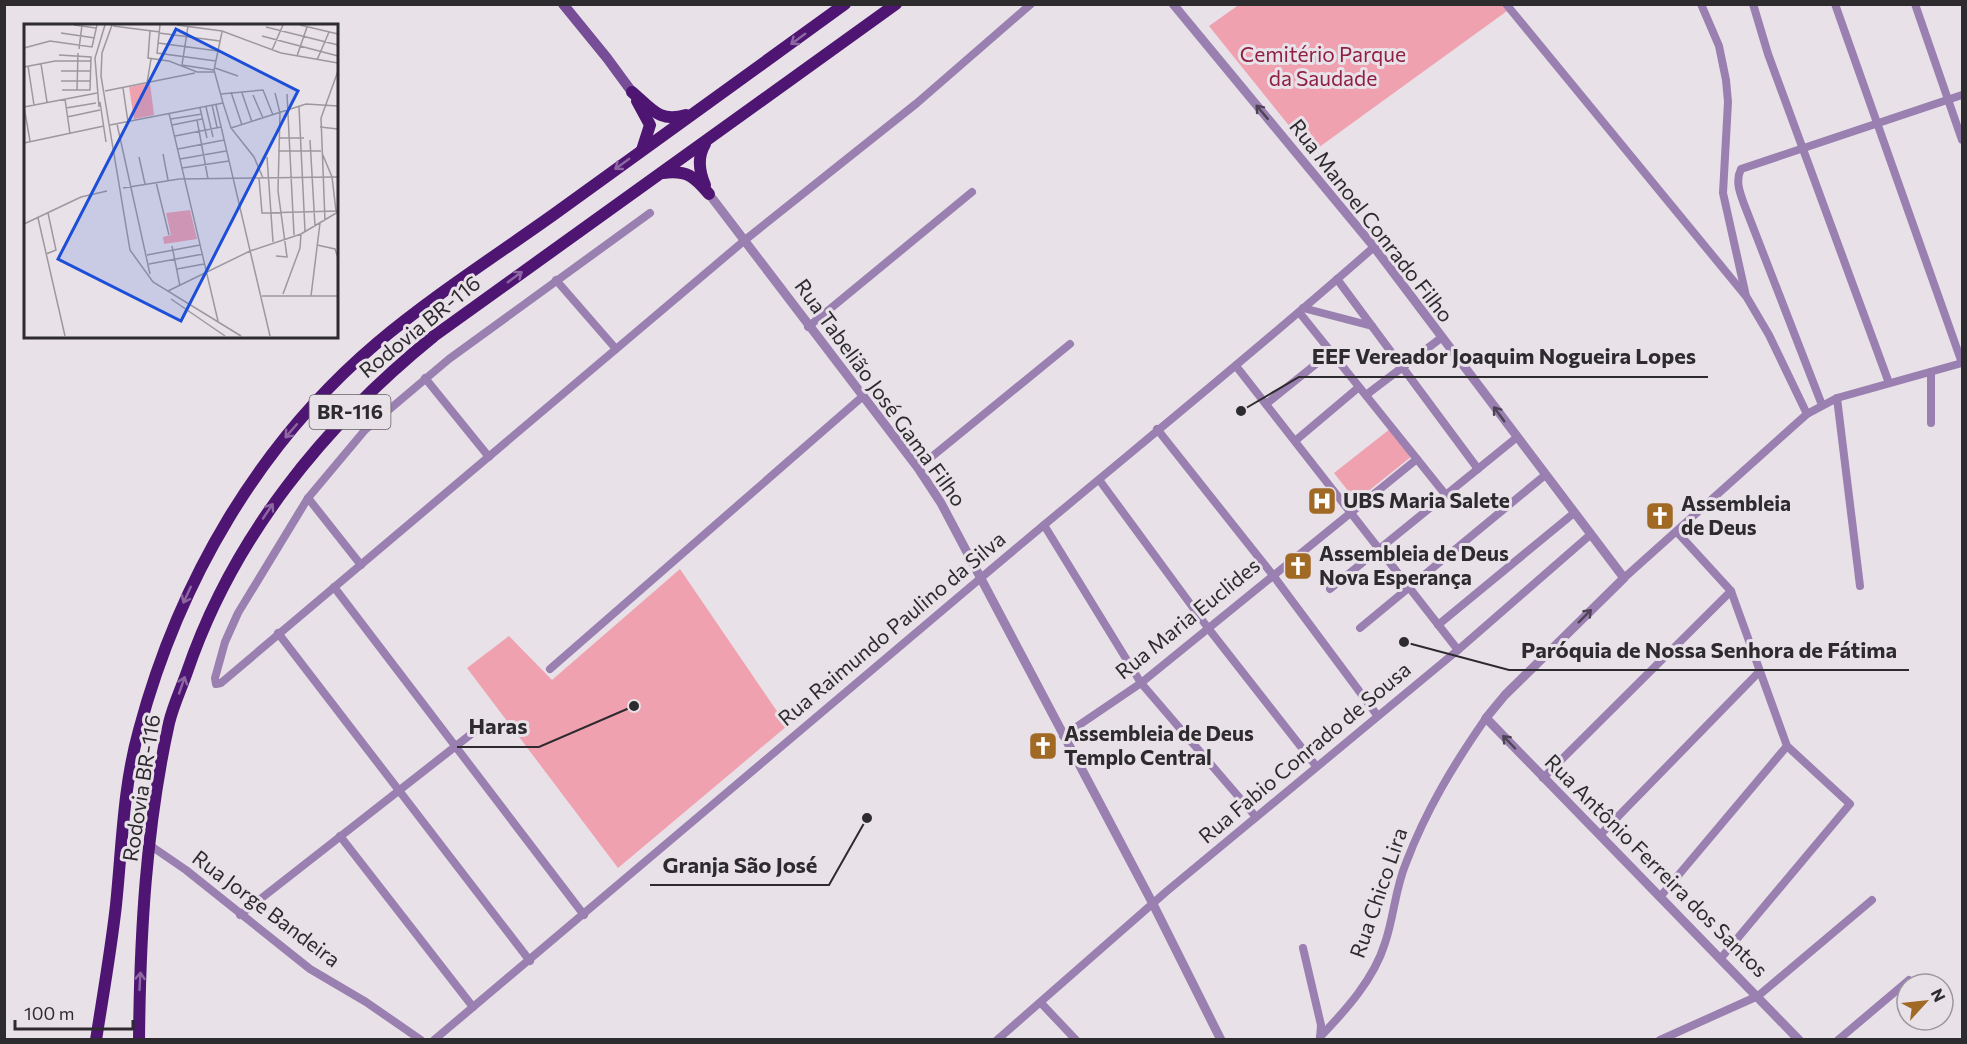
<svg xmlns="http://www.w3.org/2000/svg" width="1967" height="1044" viewBox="0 0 1967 1044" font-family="Commissioner,sans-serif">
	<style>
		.green { fill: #efa1af }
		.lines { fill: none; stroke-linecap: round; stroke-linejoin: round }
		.minor { stroke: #9a7fb1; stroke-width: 8 }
		.tertiary { stroke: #9a7fb1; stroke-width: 9 }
		.secondary { stroke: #764d96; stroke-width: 10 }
		.trunk { stroke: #4e1672; stroke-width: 12 }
		.oneway { stroke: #8c67a1 }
		.oneway2 { stroke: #4e4455 }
		.labels { text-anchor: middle; stroke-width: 6; stroke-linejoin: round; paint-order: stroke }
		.shield { fill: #e8e1e8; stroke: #656265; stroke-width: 1.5 }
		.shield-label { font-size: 20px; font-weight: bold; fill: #2d2b2d }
		.park-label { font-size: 21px; fill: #902042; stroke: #e8e1e8 }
		.street-label { font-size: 21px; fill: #2d2b2d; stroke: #e8e1e8 }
		.poi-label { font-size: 21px; font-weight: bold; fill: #2d2b2d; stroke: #e8e1e8; text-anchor: start }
		.inset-road { fill: none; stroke: #9d989d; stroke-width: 1.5 }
		.view { fill: #1d4ed8; fill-opacity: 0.15; stroke: #1d4ed8; stroke-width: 3 }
		.inset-edge { fill: none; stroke: #2d2b2d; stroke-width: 3 }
		.leader { fill: none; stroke: #2d2b2d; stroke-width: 2 }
		.callout-dot { fill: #2d2b2d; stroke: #e8e1e8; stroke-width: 2 }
		.callout-label { font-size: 22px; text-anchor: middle; font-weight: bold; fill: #2d2b2d; stroke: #e8e1e8; stroke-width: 6; stroke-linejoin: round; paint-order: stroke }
	</style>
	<rect width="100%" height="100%" fill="#e8e1e8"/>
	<g class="green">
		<path d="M1240,4h261l6,7 -196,142 -102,-127z"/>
		<path d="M1390,429l22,27 -56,45 -22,-28z"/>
		<path d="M680,569l107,157 -169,142 -151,-200 42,-32 43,44z"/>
	</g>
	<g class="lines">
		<g class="minor">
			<path d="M1506,4l239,291"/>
			<path d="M1701,4l18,42 7,34 2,22 -5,91 23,103 23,39 38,79"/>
			<path d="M1753,4l15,50 121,329"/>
			<path d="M1915,4l47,136"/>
			<path d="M650,213l-201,146 -84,71 -57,68 -70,115 -13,29 -10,36 1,6 5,-1 524,-443 172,-137 114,-99"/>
			<path d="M1337,279l141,190"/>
			<path d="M556,280l60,69"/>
			<path d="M1303,308l69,18"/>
			<path d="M1299,312l146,182"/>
			<path d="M808,327l164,-135"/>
			<path d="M1236,366l222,284"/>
			<path d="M1931,372v51"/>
			<path d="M425,378l64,79"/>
			<path d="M1366,395l75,-57"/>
			<path d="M1837,398l23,188"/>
			<path d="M1266,404l65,-52"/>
			<path d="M1822,405l-78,-201c-4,-11 -9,-23 -3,-35l221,-74"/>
			<path d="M1157,429l115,145 105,141"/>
			<path d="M1295,441l64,-54"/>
			<path d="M918,468l152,-124"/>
			<path d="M1100,481l108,147 108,138"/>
			<path d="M308,498l53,67"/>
			<path d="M1044,525l97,158 115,134"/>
			<path d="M1677,532l54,59 56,155 63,58 -129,154"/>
			<path d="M1624,578l183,-164 30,-16 125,-35 -127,-359"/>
			<path d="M334,587l250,328"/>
			<path d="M1330,589l186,-151"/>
			<path d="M1438,625l136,-112"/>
			<path d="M1360,628l184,-152"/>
			<path d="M278,633l252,328"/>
			<path d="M550,669l312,-272"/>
			<path d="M1063,736l78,-53 276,-224"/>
			<path d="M1543,778l188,-187"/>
			<path d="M1600,835l158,-162"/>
			<path d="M340,836l133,171"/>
			<path d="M151,846l35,24 124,99 56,33 55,38"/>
			<path d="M1660,897l127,-151"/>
			<path d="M240,915l244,-191"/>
			<path d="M1303,948l18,77 -1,13"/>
			<path d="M1041,1003l35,37"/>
			<path d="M1320,1037c26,-27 54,-58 65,-94 9,-26 10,-54 21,-80 20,-53 48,-99 80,-145"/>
			<path d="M434,1040c183,-154 365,-309 548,-463 130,-110 264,-217 392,-330"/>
			<path d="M997,1040l170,-149 291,-241 132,-115"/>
			<path d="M1660,1040l98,-44 114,-96"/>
			<path d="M1838,1040l71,-60"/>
		</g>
		<g class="tertiary">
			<path d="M1173,4l201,243 250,331 -119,117 -19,23 313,322"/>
			<path d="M709,194l209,274 23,35 212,401 68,136"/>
		</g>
		<path class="secondary" d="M563,4l44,54 25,34"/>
		<g class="trunk">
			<path d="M632,92c20,17 27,31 54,23"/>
			<path d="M637,101l13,24 -8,25"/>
			<path d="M705,144c-8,13 -6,27 0,41"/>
			<path d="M663,173c24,-3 31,3 46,21"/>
			<path d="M96,1040c7,-45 15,-90 20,-135 6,-58 7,-118 23,-175 40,-149 120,-287 238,-387 56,-47 117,-86 176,-128 98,-70 195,-141 292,-211"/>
			<path d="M139,1040c1,-105 7,-214 30,-317 4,-17 12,-34 18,-51 46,-135 137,-247 247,-336l462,-332"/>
		</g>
	</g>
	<defs><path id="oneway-shaft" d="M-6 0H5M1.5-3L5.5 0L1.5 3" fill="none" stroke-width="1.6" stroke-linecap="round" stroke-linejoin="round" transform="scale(1.5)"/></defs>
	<g class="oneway">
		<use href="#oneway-shaft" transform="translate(798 39) rotate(144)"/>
		<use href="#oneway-shaft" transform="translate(622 164) rotate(144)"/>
		<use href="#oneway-shaft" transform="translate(515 277) rotate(-36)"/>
		<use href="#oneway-shaft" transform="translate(291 431) rotate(131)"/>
		<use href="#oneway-shaft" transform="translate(268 511) rotate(-56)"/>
		<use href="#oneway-shaft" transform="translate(187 595) rotate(115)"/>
		<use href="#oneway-shaft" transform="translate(182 685) rotate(-71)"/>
		<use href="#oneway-shaft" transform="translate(140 981) rotate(-87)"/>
	</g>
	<g class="oneway2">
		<use href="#oneway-shaft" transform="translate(1262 112) rotate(-130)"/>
		<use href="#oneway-shaft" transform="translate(1499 414) rotate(-126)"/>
		<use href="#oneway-shaft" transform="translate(1585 616) rotate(-45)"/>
		<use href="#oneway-shaft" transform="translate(1509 742) rotate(-134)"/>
	</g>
	<defs>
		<g id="hospital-square" transform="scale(1.5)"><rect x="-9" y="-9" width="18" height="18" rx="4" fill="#a06924" stroke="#e8e1e8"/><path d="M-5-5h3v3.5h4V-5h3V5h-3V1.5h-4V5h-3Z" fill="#fff"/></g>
		<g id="church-square" transform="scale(1.5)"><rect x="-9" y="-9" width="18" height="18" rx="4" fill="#a06924" stroke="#e8e1e8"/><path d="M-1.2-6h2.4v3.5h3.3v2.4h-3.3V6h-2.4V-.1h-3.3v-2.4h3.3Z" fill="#fff"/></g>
	</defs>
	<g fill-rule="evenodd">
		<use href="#hospital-square" x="1322" y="501"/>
		<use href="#church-square" x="1660" y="516"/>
		<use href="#church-square" x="1298" y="566"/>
		<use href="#church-square" x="1043" y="746"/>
	</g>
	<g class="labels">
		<rect class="shield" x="309.5" y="395" width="81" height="34" rx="4.5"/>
		<g class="shield-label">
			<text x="350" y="419">BR-116</text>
		</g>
		<g class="park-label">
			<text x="1323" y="62">Cemitério Parque<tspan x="1323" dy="24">da Saudade</tspan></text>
		</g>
		<g class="street-label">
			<text transform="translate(1371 221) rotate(52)" y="7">Rua Manoel Conrado Filho</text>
			<text transform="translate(420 327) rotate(-39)" y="7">Rodovia BR-116</text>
			<text transform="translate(880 393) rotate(54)" y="7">Rua Tabelião José Gama Filho</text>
			<text transform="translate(1188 619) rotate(-39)" y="7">Rua Maria Euclides</text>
			<text transform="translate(892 629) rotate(-40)" y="7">Rua Raimundo Paulino da Silva</text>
			<text transform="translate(1305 753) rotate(-40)" y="7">Rua Fabio Conrado de Sousa</text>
			<text transform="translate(142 788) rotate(-81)" y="7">Rodovia BR-116</text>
			<text transform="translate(1656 866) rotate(45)" y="7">Rua Antônio Ferreira dos Santos</text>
			<text transform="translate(1379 893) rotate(-71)" y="7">Rua Chico Lira</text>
			<text transform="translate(266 909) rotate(37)" y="7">Rua Jorge Bandeira</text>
		</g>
		<g class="poi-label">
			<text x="1343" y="508">UBS Maria Salete</text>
			<text x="1681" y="511">Assembleia<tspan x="1681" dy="24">de Deus</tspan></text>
			<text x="1319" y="561">Assembleia de Deus<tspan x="1319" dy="24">Nova Esperança</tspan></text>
			<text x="1064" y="741">Assembleia de Deus<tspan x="1064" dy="24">Templo Central</tspan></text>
		</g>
	</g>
	<g transform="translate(24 24)">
		<rect width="314" height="314" fill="#e8e1e8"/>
		<path d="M126,59l4,32 -20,4 -5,-32zM166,186l7,29 -33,5 -1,-7 8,-2 -5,-22z" fill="#efa1af"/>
		<path class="inset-road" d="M50,1l22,3M88,1l-10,28 -1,23 29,174 23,32 88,54M136,1l-3,28 59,8M153,1l45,6 59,22 57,10M276,1l38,9M89,2l47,6M164,2l-6,39 32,5M242,3l72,18M126,7l-2,27 21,3 28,11h18M198,8l-8,38 9,33 8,25 23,29 9,21M37,9l34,5M135,9l61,8M238,12l76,20M134,19l60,8M0,24l26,-7 42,6 5,-22M55,25l3,-24M248,26l11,-25M35,31l32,2 -1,33h-28M273,32l10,-29M293,36l12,-28M17,40l6,38M4,42l6,39M0,43l31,-6h36M191,44l23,8M37,47h30M37,57h30M123,59l4,-24M99,64l5,34M53,66l1,-37M81,67l90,-18M207,68l11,33M218,69l10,29M251,69l5,20 -2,78 9,66 -11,-1M197,70l42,-4 10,25M263,70l7,141M229,71l10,23M41,75l5,35M76,78l6,40M188,81l5,22M192,81l54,231M0,83l73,-14M0,83l6,34M75,83l-4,-49 10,-33M182,83l7,30M275,83l6,124M42,84l30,-5M176,84l7,30M145,89l49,208M43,93l33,-7M147,95l31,-5M173,96l11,59M93,100l33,150M86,101l113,-22M148,101l30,-6M296,103l18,2M207,104l75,-24 32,2M151,112l46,-9M255,114h25M286,116l5,86M0,119l80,-17M154,125l46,-9M254,127h43M298,129l10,24 4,34M139,130l5,26M115,133l6,27M243,133l6,85M156,135l46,-8M158,144l47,-7M235,154l3,35 76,-2M132,158l13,53M99,164l56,-9 159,-2M14,194l27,118M301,197l-4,-103 17,-47M0,200l57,-27 26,-6M293,221l18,4 3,9M148,222l8,40M22,230l10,-4 -8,-37M123,231l53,-10M125,240l54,-10M153,245l27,-5M144,267l82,-40 51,-17 37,-22M259,270l17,-46 1,-14M238,272h76M287,272l9,-73M147,275l54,37"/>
		<path class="view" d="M152,5l122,62 -117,230 -123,-62z"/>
		<rect width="314" height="314" class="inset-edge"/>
	</g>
	<path class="leader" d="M1241 411L1299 377H1708M1404 642L1509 670H1909M634 706L539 747H457M867 818L829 885H650"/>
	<g class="callout-dot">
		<circle cx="1241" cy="411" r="6"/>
		<circle cx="1404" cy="642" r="6"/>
		<circle cx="634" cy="706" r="6"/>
		<circle cx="867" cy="818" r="6"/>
	</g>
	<g class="callout-label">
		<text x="1504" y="364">EEF Vereador Joaquim Nogueira Lopes</text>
		<text x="1709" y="658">Paróquia de Nossa Senhora de Fátima</text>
		<text x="498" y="734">Haras</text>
		<text x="740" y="873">Granja São José</text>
	</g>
	<rect width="1967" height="1044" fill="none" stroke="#2d2b2d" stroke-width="12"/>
	<g transform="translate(1925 1002) rotate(63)"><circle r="28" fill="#e8e1e8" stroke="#9d989d" stroke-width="1.5"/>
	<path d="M0-4.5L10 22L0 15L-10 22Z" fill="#a06924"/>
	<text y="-9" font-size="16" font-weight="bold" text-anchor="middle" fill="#2d2b2d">N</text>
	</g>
	<path d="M15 1020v9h118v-9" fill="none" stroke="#2d2b2d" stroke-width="3"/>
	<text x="24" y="1020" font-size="18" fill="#2d2b2d" stroke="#e8e1e8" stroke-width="4.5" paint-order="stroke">100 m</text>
</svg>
